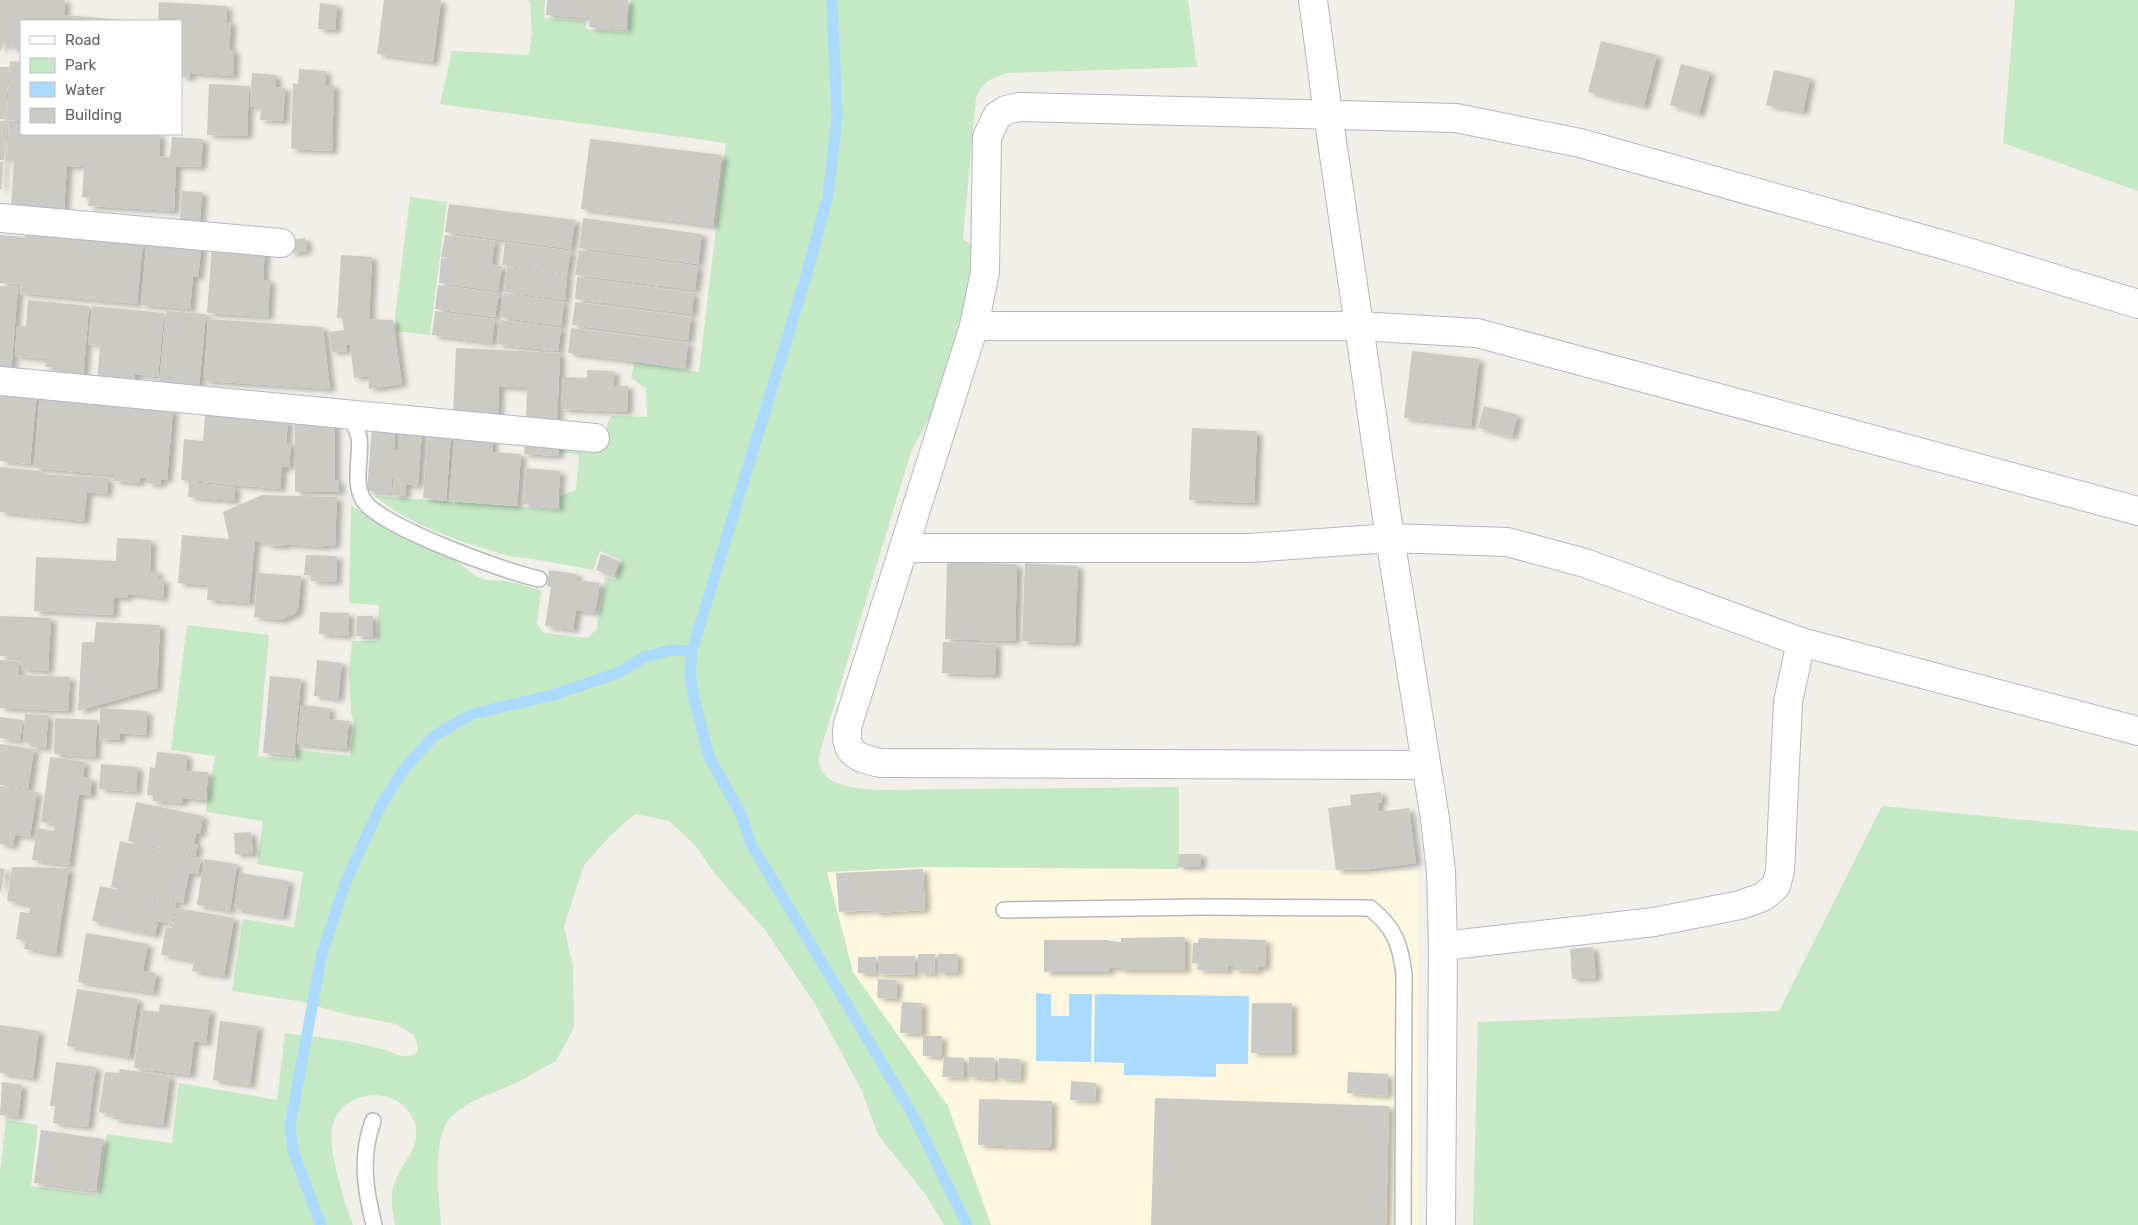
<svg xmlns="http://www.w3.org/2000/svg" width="2138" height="1225" viewBox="0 0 2138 1225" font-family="Rubik,sans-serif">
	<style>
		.commercial { fill: #fef7e0 }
		.green { fill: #c5e8c5 }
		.water { fill: #aadaff }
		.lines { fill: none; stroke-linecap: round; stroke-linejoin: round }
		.stream { stroke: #aadaff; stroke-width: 11 }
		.building { fill: #cccac5; filter: url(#shadow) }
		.lane-casing { stroke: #b5b8bc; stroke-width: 18 }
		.street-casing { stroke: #b5b8bc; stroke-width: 30 }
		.lane { stroke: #fff; stroke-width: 15 }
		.street { stroke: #fff; stroke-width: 28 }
	</style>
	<defs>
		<filter id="shadow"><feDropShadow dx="5.5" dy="3" stdDeviation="2.5" flood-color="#0004"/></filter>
	</defs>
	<rect width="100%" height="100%" fill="#f1efe8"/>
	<path class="commercial" d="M924,867l495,4v354h-428l-43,-119 -95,-134 -27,-100z"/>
	<g class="green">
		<path d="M528,0h17l-1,18 42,3v8l42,4 3,-33h557l9,67 -188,6c-17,4 -25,8 -33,24l-13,142 16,11 -6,42 -44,126 -18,34 -88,290c-2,8 -6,19 -2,27 7,18 42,20 58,21l300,-3v82l-255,-2 -97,5 26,100 95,134 43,119h-47l-18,-30 -48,-60 -16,-44 -47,-87 -50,-74 -50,-56 -20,-29 -26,-24 -34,-7 -25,22 -26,29 -20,61 9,41 1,61 -18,33 -40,22 -41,17 -16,10 -12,11 -7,18 -2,22v25l3,39h-46c-3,-13 -5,-28 -1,-41 8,-22 29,-38 20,-63 -14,-37 -71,-33 -81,4 -7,22 12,78 20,100h-353v-53l6,-52 32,5 -7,61 68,9 8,-61 65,9 7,-60 98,17 8,-67c32,4 65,7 97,16 12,3 20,11 33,5l3,-5 -1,-7 -3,-7 -18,-11 -51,-10 -47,-13 -66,-10 11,-72 51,8 9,-55 -46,-8 6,-43 -57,-9 9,-56 -44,-6 16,-125 82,10 -11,121 38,4 1,-10 53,6 4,-32 -3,-12 -2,-38 3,-33h25l2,-36 -30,-2 2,-98 26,17 75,36 24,18 10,4 20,1 35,9 -4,35 7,8 43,5 10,-9 8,-52 10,3 7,-20 -22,-9 -7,19 -59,-11 -22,-2 -49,-15 -31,-12 -21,-10 -19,-11 -17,-13 185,14v-14l16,-6 3,-35 -19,-3 2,-12 45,-8v-8l5,-8 35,1 -1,-28 -15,-12 4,-15 64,10 27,-229 -286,-39 12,-53 77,4 3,-21 -2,-32z"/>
		<path d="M2015,0h123v191l-135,-48z"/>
		<path d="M410,197l37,5 -17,133 -33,-4 -2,-14z"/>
		<path d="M1882,806l256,25v394h-665l5,-203 301,-11z"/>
	</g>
	<g class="water">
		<path d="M1036,993l15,1v22h18v-22h23l-1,68 -55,-1z"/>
		<path d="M1095,994l154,2 -1,68h-32v13l-92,-2v-12l-30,-1z"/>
	</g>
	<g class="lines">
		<g class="stream">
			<path d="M832,0l5,118 -9,78 -23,84 -113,371 -2,23 4,24 15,59 32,57 10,30 163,273 53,108"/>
			<path d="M321,1225l-28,-74 -3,-25 32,-172 24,-73 34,-74 24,-38 30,-33 38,-22 81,-19 65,-22 26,-16 28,-7 20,1"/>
		</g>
	</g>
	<g class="building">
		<path d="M0,0h65l-1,15 72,6h-115v30l-17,-8 -4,9z"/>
		<path d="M384,0h57l-8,62 -56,-8z"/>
		<path d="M547,0h81l-2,30 -37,-3 1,-9 -44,-3z"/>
		<path d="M159,2l68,4 -1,16h5l-2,28h5l-1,26 -43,-3v5l-9,-1v-56h-23z"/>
		<path d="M320,3l17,2 -2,25 -17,-1z"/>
		<path d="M1601,41l56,14 -13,51 -56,-14z"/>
		<path d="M10,61l11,1v59l-14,-1z"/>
		<path d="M1681,64l29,8 -11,42 -29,-9z"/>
		<path d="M0,67h9l-4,52h-5z"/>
		<path d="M299,69l27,2 -1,14h9l-2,66 -41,-2 2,-66 5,1z"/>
		<path d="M1774,70l36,8 -7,34 -37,-7z"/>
		<path d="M252,73l24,2v12l9,1 -2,33 -23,-1 1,-13h-11z"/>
		<path d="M209,84l40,2 -2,50 -40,-1z"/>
		<path d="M0,121h7l-3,39h-4z"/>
		<path d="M9,123h12v11h139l-1,22 11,1 2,-20 31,2 -2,28 -25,-1 -2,45 -86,-5 1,-8 -7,-1 2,-30 -17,-1 -3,44 -53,-3 3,-47h-7z"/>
		<path d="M590,139l132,16 -9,71 -132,-17z"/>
		<path d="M0,162h3l-1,27h-2z"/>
		<path d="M182,191l20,1 -2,30 -20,-2z"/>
		<path d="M449,204l126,16 -4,29 -126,-17z"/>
		<path d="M583,218l119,16 -4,30 -119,-16z"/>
		<path d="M26,230l31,2v6l13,1v-4l73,7 -6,62 -117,-11 1,-8 -21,-2v-48l25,2z"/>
		<path d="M445,235l50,6 -3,23 -51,-7z"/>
		<path d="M147,238l55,5 -4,34 -5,-1 -3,33 -49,-4z"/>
		<path d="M305,238l2,13 -17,2 -1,-13z"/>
		<path d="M505,242l66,9 -4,23 -65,-9z"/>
		<path d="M212,245l53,4 -2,31h7l-2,37 -61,-4z"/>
		<path d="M579,250l119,16 -3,24 -120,-15z"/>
		<path d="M341,255l31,2 -3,62 24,1 9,64 -33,5 -1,-13 -14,2 -4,-33h-4l1,6 -15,1 -3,-20 15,-2 -2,-12h-5z"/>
		<path d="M441,258l61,8 -4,25 -59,-8z"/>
		<path d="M507,267l60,8 -2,25 -61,-8z"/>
		<path d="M577,277l117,16 -2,21 -117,-15z"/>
		<path d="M438,285l61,8 -4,24 -60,-8z"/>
		<path d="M0,286l18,1 -7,86 -11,-1z"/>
		<path d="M504,293l60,9 -3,24 -61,-9z"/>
		<path d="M28,300l61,6 -6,75 -25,-2v-11l-13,-1 1,-8 -31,-3 2,-30h9z"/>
		<path d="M575,302l116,15 -3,23 -116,-15z"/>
		<path d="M92,306l72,7 -6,64 -23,-3 -1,11 -37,-3 3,-37 -12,-1z"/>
		<path d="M166,311l40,3 -7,74 -40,-3z"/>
		<path d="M435,311l60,8 -3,24 -60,-8z"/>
		<path d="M208,319l115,8 7,62 -126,-8z"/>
		<path d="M500,320l61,8 -3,23 -61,-7z"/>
		<path d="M571,328l117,15 -3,25 -117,-15z"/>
		<path d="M456,348l104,5 -3,69 -31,-2 1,-32 -28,-2 -1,33 -45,-2z"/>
		<path d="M1412,351l67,8 -8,67 -67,-8z"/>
		<path d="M587,370l27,1 -1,15h15l-1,26 -66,-3 2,-32 24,1z"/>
		<path d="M0,388l37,3 -7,73 -30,-3z"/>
		<path d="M40,392l133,18 -6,70 -6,-1 -1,6 -13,-2 1,-5h-8v5l-26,-2v-6l-80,-7z"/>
		<path d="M206,405l82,16 -2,22 5,1 -2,23h-7l-2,22 -99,-9 3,-41 19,2z"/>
		<path d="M1484,406l34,9 -6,22 -34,-9z"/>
		<path d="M295,420h40v60h4v12h-44z"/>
		<path d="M372,426l23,2 -1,22h5l2,-19 21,1 -4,54 -12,-2 -1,12 -13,-1 2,-17 -2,1 -1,14 -24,-2z"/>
		<path d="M1192,428l65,3 -3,72 -65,-3z"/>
		<path d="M428,433l23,2 -5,66 -23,-3z"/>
		<path d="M455,434l38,3 -1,15 29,2 -4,52 -68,-5z"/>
		<path d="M525,438l34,3 -1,15 -34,-2z"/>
		<path d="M0,467l39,4v3l69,4 -1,16 -20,-2 -3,29 -84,-9z"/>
		<path d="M526,468l34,3 -2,37 -35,-4z"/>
		<path d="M189,482l46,5 -1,14 -46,-4z"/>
		<path d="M262,495l75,2 -2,48 -11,1v1l-39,-3v2l-18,-1v-2l-12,-2 -6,62 -42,-3 1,-15 -30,-2 4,-48 47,4 -6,-27z"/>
		<path d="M117,538l34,2 -1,31h8l-1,8 7,1 -1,18 -35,-4 -1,4 -13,-1 -1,18 -79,-4 2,-54 80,4z"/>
		<path d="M601,554l18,7 -5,15 -18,-6z"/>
		<path d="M306,555l31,1 -1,26 -25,-1v-6h-7z"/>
		<path d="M947,562l70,2 -2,77 -70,-2z"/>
		<path d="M1025,563l53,3 -3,77 -53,-2z"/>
		<path d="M549,570l28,4v6l23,3 -5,30 -19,-3 -3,20 -28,-4 6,-39 -4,-1z"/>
		<path d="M258,573l43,3 -3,34 -4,4 -14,6 -26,-3z"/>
		<path d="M320,612l29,1 -1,23 -29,-2z"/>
		<path d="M0,616l51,2 -3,53 -27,-2 1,-11 -22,-2z"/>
		<path d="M357,616h16v21l-17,-1z"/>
		<path d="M96,622l64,3 -3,63 -79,23 4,-69h12z"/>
		<path d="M943,642l53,2 -1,31 -53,-2z"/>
		<path d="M0,660l19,1 -1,14 52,2 -2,34 -68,-3z"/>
		<path d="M317,660l25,3 -4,36 -24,-3z"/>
		<path d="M270,676l31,3 -7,77 -31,-3z"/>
		<path d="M301,705l29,3 -1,11 20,2 -3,28 -49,-5z"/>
		<path d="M100,708l47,3 -1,24 -26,-2v7l-21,-1z"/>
		<path d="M25,714l23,1 -2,33 -14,-1v-4l-9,-1z"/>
		<path d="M0,717l23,3 -3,21 -20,-3z"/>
		<path d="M55,718l42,2 -2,37 -41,-3z"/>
		<path d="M0,744l34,5 -6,40 -28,-4z"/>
		<path d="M157,752l30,3 -1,16 22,1 -2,28 -23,-2v5l-30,-2v-6h-6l3,-28 5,1z"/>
		<path d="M50,757l35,5 -2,15 9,2 -2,17 -11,-2 -10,71 -37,-5 5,-32 17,3 1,-7 -14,-2z"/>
		<path d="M101,764l37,3 -2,25 -37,-3z"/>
		<path d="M0,786l37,6 -7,45 -15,-2 -2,11 -13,-2z"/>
		<path d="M1381,792l1,10 -4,1 1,9 30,-4 7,55 -54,7h-26l-8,-62 23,-3 -1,-10z"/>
		<path d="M136,802l67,14 -3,18 -4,-1 -2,11 4,1 -3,11 -67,-15z"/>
		<path d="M251,832l2,22h-18l-1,-21z"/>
		<path d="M120,841l81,18 -3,15 -9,-1 -6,30 -72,-16z"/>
		<path d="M1179,854h22l-1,13h-22z"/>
		<path d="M204,859l33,5 -7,47 -33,-6z"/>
		<path d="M12,867l57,1 -13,86 -32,-5 2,-9 -10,-1 4,-27 9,1 2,-8 -24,-4z"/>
		<path d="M0,868l5,1 -4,23h-1z"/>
		<path d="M923,869l2,41 -50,3 -1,-3 -35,2 -3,-39z"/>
		<path d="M240,873l49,8 -6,36 -49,-8z"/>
		<path d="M100,886l76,17 -4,22 -14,-4 -3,14 -63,-14z"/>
		<path d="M176,908l58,10 -10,58 -32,-5 2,-10 -33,-6 5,-28 7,1z"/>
		<path d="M86,933l62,11 -5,27 13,2 -3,20 -75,-11z"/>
		<path d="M1185,937v33h-64v-2h-12v4h-65v-32h65v1l12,1v-4z"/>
		<path d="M1199,938l67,2 -1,27h-7v4l-25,-1v-4h-6l1,5 -31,-1 1,-6 -6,-1 1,-20h5z"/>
		<path d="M1593,947l3,31 -24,1 -2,-30z"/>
		<path d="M918,954h17l-1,20 -16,-1z"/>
		<path d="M938,954h20l-1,19h-19z"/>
		<path d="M878,956h37v19l-37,-1z"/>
		<path d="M858,957h18v17l-18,-1z"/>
		<path d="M878,979l19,1 -1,19 -19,-1z"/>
		<path d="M77,989l61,10 -9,58 -62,-11z"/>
		<path d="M902,1002l20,1v31l-22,-1z"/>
		<path d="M1252,1003h40v50h-41z"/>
		<path d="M160,1004l50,6 -4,33 -12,-2 -4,34 -56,-7 8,-58 17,2z"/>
		<path d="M220,1021l38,5 -8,59 -37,-5z"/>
		<path d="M0,1025l39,6 -6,47 -33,-5z"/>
		<path d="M923,1036h19l-1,21 -18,-1z"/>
		<path d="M944,1057l20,1v20l-22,-1z"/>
		<path d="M969,1057l26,1v21l-27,-2z"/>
		<path d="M999,1058l22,1 -1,21 -22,-2z"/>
		<path d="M56,1062l40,5 -8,60 -35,-4 2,-17h-5z"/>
		<path d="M120,1069l50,7 -7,49 -50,-6 1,-4 -15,-3 6,-40 14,1z"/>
		<path d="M1348,1072l40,2 -1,22 -40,-3z"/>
		<path d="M1071,1081l25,2 -1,18 -25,-1z"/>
		<path d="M2,1082l20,3 -4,32 -18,-2z"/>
		<path d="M1155,1098l234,8 -3,119h-235z"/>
		<path d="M979,1099l73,2 -1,47 -73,-3z"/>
		<path d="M41,1130l62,9 -7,52 -62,-8z"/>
	</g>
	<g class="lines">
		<g class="lane-casing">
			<g id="lane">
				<path d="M352,415c0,8 5,14 7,22 3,20 -7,45 5,64 17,26 142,71 175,78"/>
				<path d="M1004,910l198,-3 168,1c24,19 31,37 34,67l-1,250"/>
				<path d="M373,1121c-13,36 -8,68 1,104"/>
			</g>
		</g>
		<g class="street-casing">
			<g id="street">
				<path d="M1313,0l15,114 62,424 45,281 6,53 2,74 -2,279"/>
				<path d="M0,218l281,25"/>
				<path d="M974,326h385l118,7 661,178"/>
				<path d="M0,381l595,57"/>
				<path d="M904,548h345l141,-10 117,4 78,21 216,79 337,89"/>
				<path d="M1426,765l-545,-2c-26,-5 -38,-11 -33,-39l126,-398 11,-54 2,-135 10,-21 9,-6 13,-3 437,11 124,25 371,104 187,57"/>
				<path d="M1443,946l211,-24 86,-17 23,-8 13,-11 4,-15 8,-169 13,-60"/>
			</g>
		</g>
		<use href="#lane" class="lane"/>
		<use href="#street" class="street"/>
	</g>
	<rect x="20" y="20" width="162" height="115" fill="#ffffff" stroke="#bfc1c3"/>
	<rect x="30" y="36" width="25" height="8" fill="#ffffff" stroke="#bfc1c3"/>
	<text x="65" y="45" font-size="15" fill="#5f6368">Road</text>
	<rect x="30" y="58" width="25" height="15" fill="#c5e8c5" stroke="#bfc1c3"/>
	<text x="65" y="70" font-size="15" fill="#5f6368">Park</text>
	<rect x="30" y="82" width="25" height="15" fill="#aadaff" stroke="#bfc1c3"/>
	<text x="65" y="95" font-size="15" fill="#5f6368">Water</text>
	<rect x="30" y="108" width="25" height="15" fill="#cccac5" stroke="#bfc1c3"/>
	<text x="65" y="120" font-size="15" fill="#5f6368">Building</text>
</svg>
